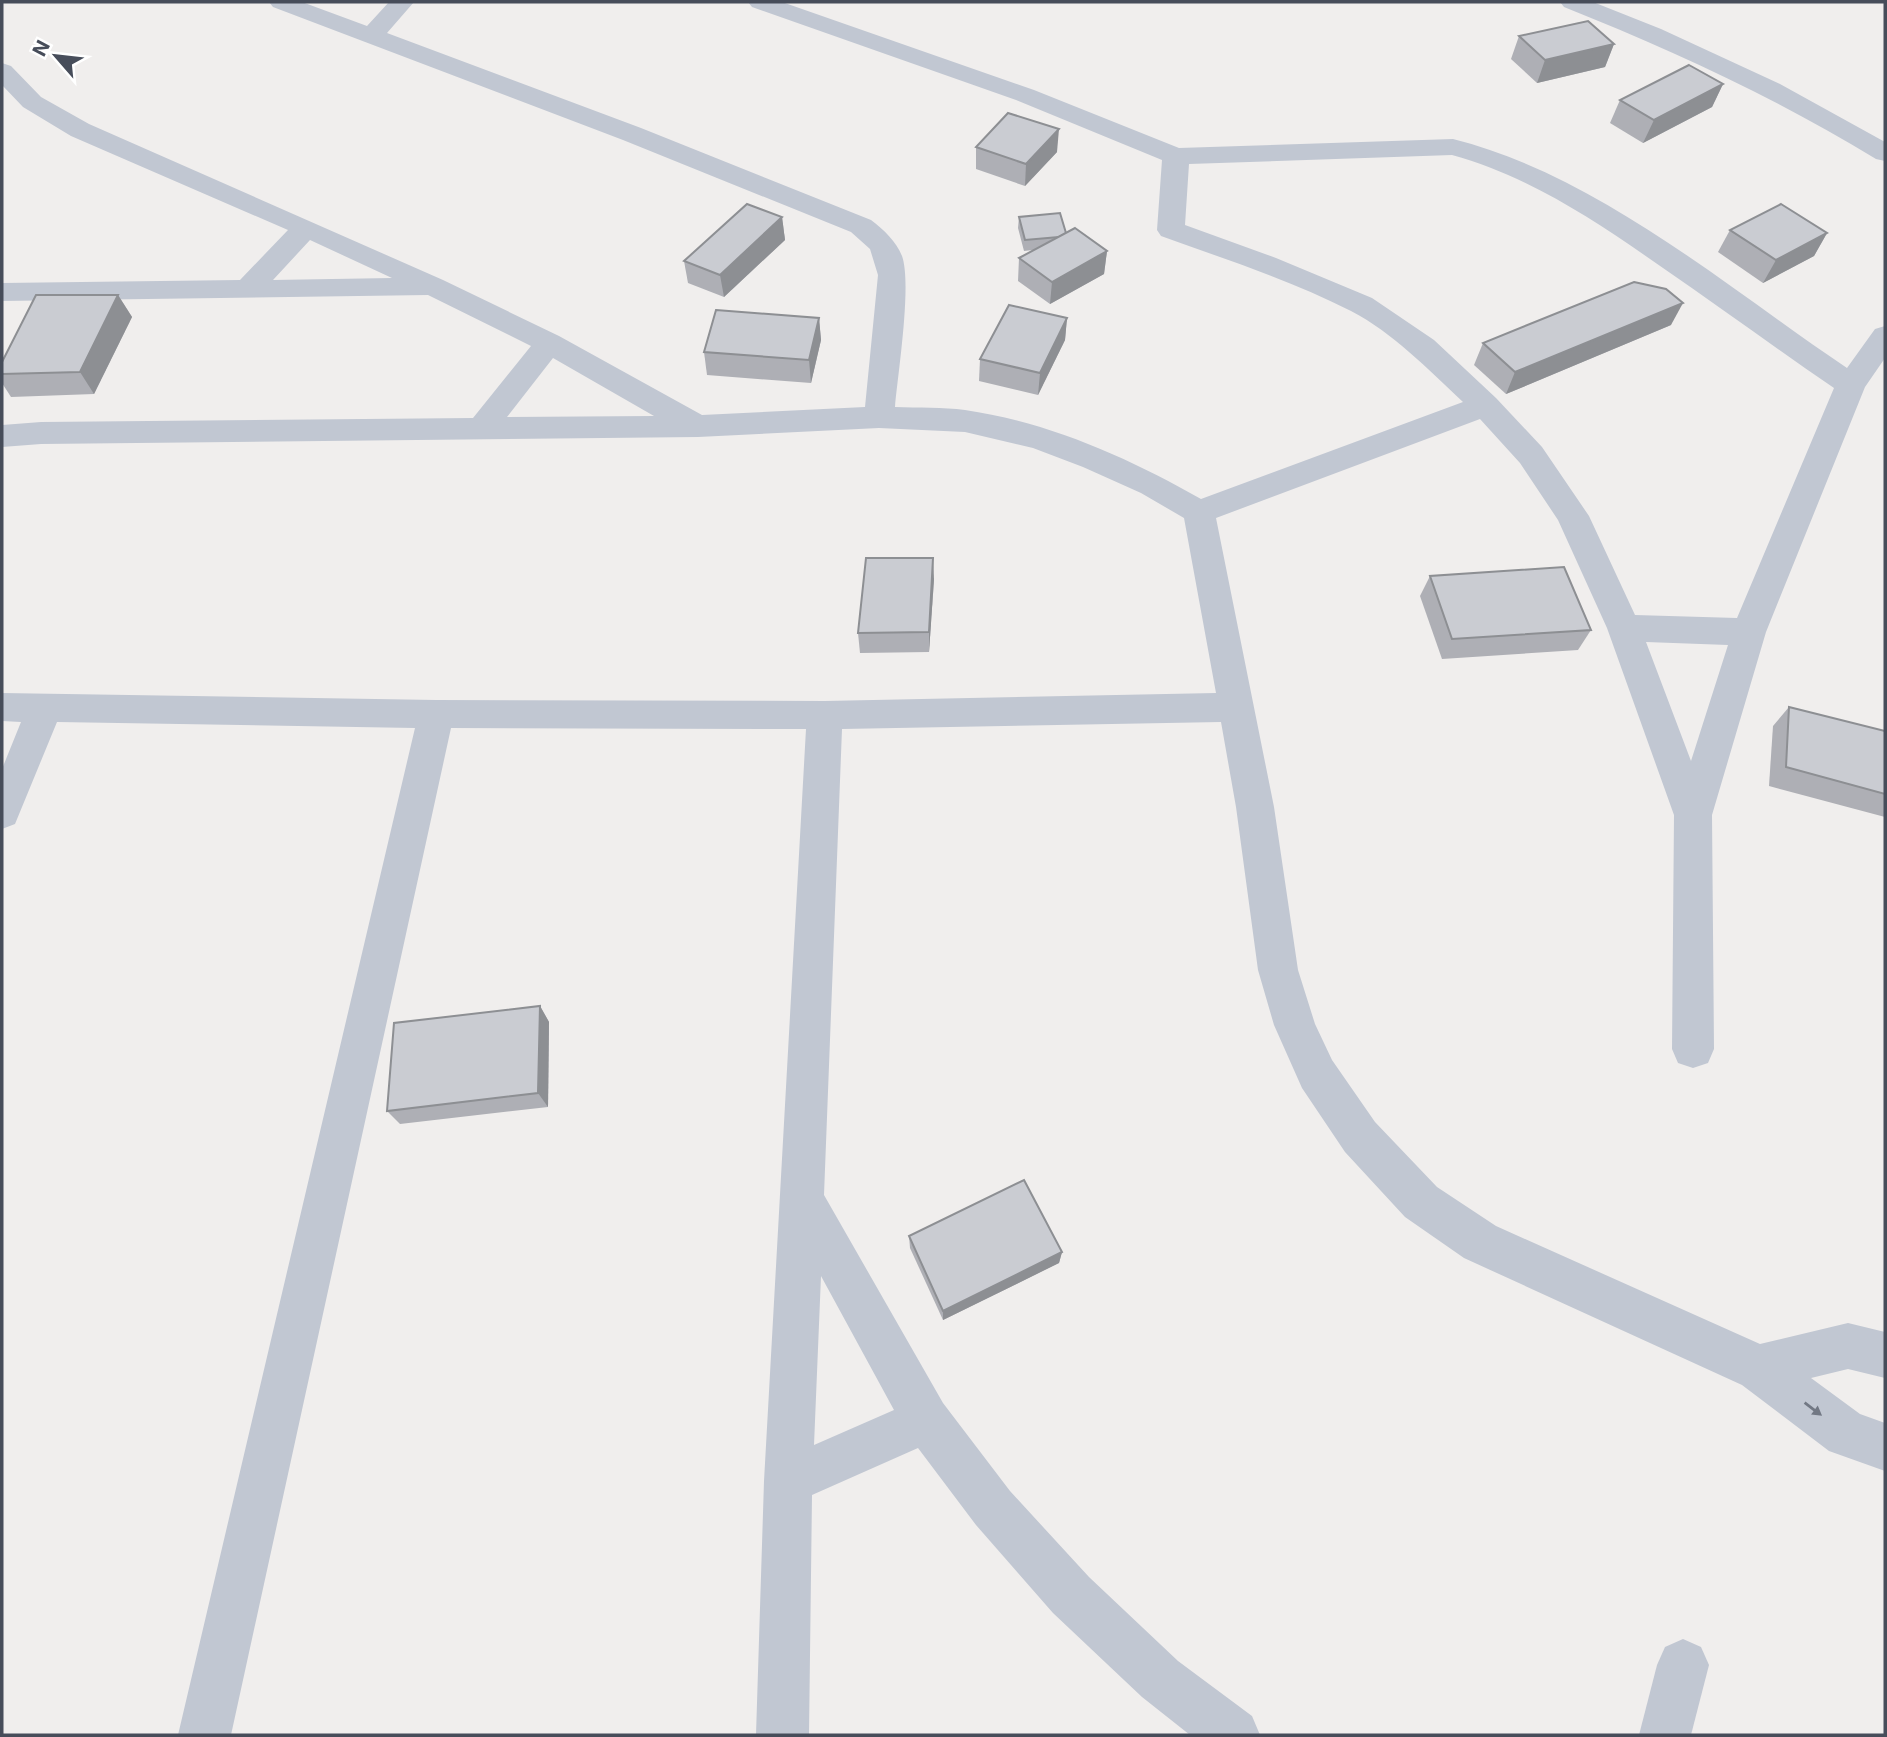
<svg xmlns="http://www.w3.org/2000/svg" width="1887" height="1737" viewBox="0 0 1887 1737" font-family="Inter,sans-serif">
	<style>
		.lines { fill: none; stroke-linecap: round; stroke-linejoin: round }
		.minor { fill: #c1c7d2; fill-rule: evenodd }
		.wall { fill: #aeafb5 }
		.shaded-wall { fill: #8d8f93 }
		.building { fill: #caccd2; stroke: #8d8f93; stroke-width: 2 }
		.oneway { fill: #727884 }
	</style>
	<rect width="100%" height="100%" fill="#f0eeed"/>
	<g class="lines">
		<g class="minor">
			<path d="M269,2h33l65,24 22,-24h25l-27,31 254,95 230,92c13,10 25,21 31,36 10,28 -4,117 -7,151 23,1 48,0 70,3 83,12 164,48 236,89l262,-97c-35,-33 -70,-69 -112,-91 -60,-31 -127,-52 -190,-75l-4,-6 5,-70 -146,-60 -264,-93 -4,-5h34l252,88 145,58 274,-9c144,36 272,147 394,229l28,-39 10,-3v32l-20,29 -99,245 -54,183 2,234 -6,14 -15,5 -15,-5 -6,-14 2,-234 -67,-187 -49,-108 -38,-57 -40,-44 -264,99 58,289 24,163 17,54 17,36 43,62 62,65 59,39 264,118 88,-21 37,9v46l-37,-9 -37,9 49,36 25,9v48l-56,-20 -87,-66 -278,-127 -59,-41 -60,-65 -43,-64 -28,-63 -16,-55 -22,-163 -15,-85 -379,7 -18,466 119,208 67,88 79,86 89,84 74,55 8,19h-70l-48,-38 -89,-84 -77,-88 -58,-77 -106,47 -3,240h-53l8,-254 42,-752 -355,-1 -220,1007h-53l237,-1007 -358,-6 -42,102 -13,5v-60l19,-47 -19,-1v-28l434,7 389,1 391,-8 -32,-175 -43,-25 -58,-26 -50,-19 -68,-16 -86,-4 -181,9 -657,7 -39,3v-22l39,-3 432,-4 58,-72 -103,-51 -426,6v-18l238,-3 48,-50 -217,-94 -48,-29 -21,-22v-22l9,3 30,31 48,27 354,156 116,56 143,79 163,-8 13,-132 -8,-26 -19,-17 -228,-92 -350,-133zM1452,155c79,22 145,67 211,113 58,40 114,81 171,120l-97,230 -102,-3 -46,-99 -47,-69 -46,-49 -62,-58 -62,-42 -96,-40 -91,-33 4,-61zM310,240l82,38 -119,2zM553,358l101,58 -147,1zM1646,642l82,3 -37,116zM821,1276l73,134 -80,35z"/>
			<path d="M1560,2h33l68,27 119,55 105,58v19l-9,-2c-100,-61 -204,-109 -312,-152z"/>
			<path d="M1683,1639l18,8 8,18 -18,70h-52l18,-70 8,-18z"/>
		</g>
	</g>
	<g class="wall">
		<path d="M1519,36l95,8 -9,23 -68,16 -26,-24z"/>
		<path d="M1723,84l-11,23 -69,36 -33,-20 10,-23z"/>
		<path d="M976,147l81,5 -32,34 -49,-17z"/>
		<path d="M782,217l3,23 -61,57 -36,-14 -4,-22z"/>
		<path d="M1019,217l47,16 41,18 -3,23 -54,30 -32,-23 1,-23 14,-8 -9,1 -6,-23z"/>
		<path d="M1730,230l97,3 -13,23 -51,27 -45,-31z"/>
		<path d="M118,295l14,22 -38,77 -83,3 -9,-14v-21z"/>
		<path d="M819,318l2,22 -10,43 -104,-8 -3,-23z"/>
		<path d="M1067,318l-2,22 -27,55 -59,-14 1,-22z"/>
		<path d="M1671,325l-165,69 -32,-29 9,-22z"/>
		<path d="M1430,576l161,54 -13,20 -136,9 -22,-63z"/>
		<path d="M934,579l-5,73 -69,1 -2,-20z"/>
		<path d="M1789,707l96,24v86l-116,-31 4,-60z"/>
		<path d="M540,1006l9,16 -1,85 -148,17 -13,-13z"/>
		<path d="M909,1236l153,16 -3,11 -116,57 -33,-72z"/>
	</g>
	<g class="shaded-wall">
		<path d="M1614,44l-9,23 -68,16 8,-23z"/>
		<path d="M1723,84l-11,23 -69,36 11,-23z"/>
		<path d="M1059,129l-2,23 -32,34 1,-22z"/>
		<path d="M782,217l3,23 -61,57 -4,-22z"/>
		<path d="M1827,233l-13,23 -51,27 13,-23z"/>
		<path d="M1107,251l-3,23 -54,30 2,-22z"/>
		<path d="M118,295l14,22 -38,77 -14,-22z"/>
		<path d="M1683,303l-12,22 -165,69 9,-22z"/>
		<path d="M819,318l2,22 -10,43 -2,-23z"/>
		<path d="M1067,318l-2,22 -27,55 2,-22z"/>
		<path d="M933,558l1,21 -5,73v-20z"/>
		<path d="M540,1006l9,16 -1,85 -10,-14z"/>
		<path d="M1062,1252l-3,11 -116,57v-9z"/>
	</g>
	<g class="building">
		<path d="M1588,21l26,23 -69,16 -26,-24z"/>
		<path d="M1689,65l34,19 -69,36 -34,-20z"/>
		<path d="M1008,113l51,16 -33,35 -50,-17z"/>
		<path d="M747,204l35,13 -62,58 -36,-14z"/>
		<path d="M1781,204l46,29 -51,27 -46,-30z"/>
		<path d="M1060,213l6,20 -7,4 -34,3 -6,-23z"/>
		<path d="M1075,228l32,23 -55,31 -33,-24z"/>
		<path d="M1634,282l32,7 17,14 -168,69 -32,-29z"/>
		<path d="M36,295h82l-38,77 -78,2v-12z"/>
		<path d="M1009,305l58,13 -27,55 -60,-14z"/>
		<path d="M716,310l103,8 -10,42 -105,-8z"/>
		<path d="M866,558h67l-4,74 -71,1z"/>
		<path d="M1564,567l27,63 -139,9 -22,-63z"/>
		<path d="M1789,707l96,24v63l-99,-27z"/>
		<path d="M540,1006l-2,87 -151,18 7,-88z"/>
		<path d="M1024,1180l38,72 -119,59 -34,-75z"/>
	</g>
	<defs><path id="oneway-solid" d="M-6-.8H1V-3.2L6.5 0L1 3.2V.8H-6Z" transform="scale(1.75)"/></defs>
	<use class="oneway" href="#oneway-solid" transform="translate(1813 1409) rotate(37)"/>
	<rect width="1887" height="1737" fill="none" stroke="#474d5a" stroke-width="7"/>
	<g transform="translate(56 56) rotate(298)" stroke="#ffffff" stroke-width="5" paint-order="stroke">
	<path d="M0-5L12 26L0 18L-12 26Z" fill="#474d5a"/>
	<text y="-10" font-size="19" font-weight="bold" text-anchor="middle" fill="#474d5a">N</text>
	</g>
</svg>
